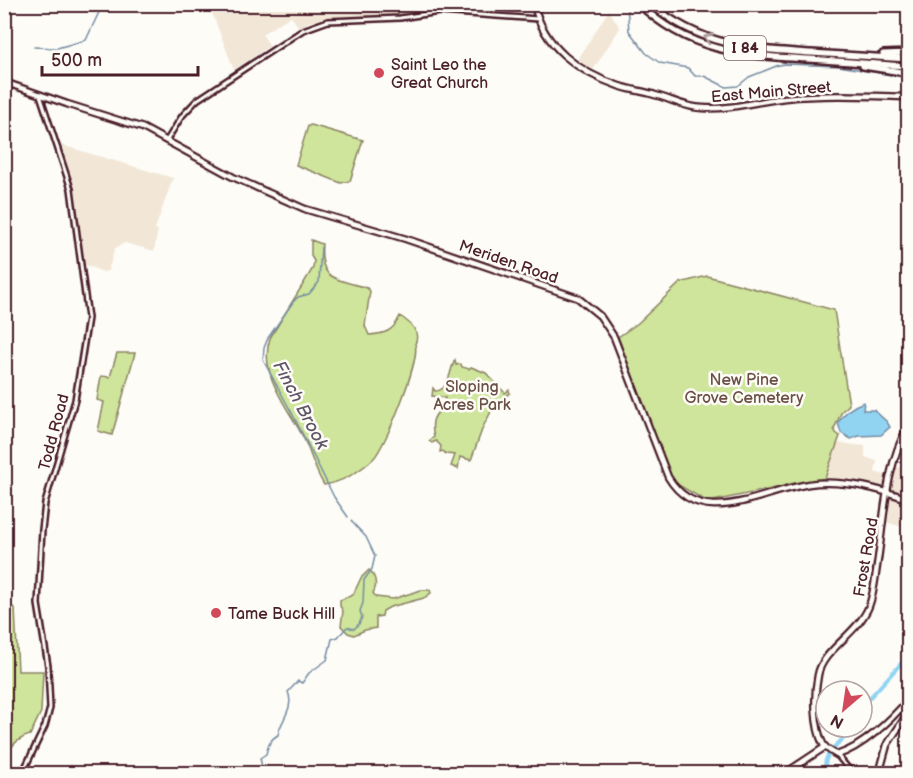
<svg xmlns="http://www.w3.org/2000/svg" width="913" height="778" viewBox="0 0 913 778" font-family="'Balsamiq Sans',sans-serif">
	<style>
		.built { fill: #f2e7d7 }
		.green { fill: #cee59b; stroke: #8c8263; stroke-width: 1.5 }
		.water { fill: #91d4f2; stroke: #758ca2; stroke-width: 1.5 }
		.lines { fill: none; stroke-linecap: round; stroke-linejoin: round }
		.stream { stroke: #758ca2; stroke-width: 1.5 }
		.river { stroke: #91d4f2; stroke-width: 4 }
		.minor-casing { stroke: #4a1f2b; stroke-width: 8 }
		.major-casing { stroke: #4a1f2b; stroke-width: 9 }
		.highway-casing { stroke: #4a1f2b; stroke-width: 10 }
		.minor { stroke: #fdfcf7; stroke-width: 3 }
		.major { stroke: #fdfcf7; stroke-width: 4.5 }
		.highway { stroke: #fdfcf7; stroke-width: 5 }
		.oneway { stroke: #ac999b }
		.poi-dot { fill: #d1495b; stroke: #fdfcf7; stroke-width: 2 }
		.labels { text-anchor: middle; stroke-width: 5; stroke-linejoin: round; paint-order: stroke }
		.shield { fill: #fdfcf7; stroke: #806168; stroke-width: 1.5 }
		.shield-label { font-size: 15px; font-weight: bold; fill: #4a1f2b }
		.poi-label { font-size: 16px; fill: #4a1f2b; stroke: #fdfcf7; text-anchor: start }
		.street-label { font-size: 16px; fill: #4a1f2b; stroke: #fdfcf7 }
		.park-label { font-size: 16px; fill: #6b5047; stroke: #fdfcf7 }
		.water-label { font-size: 18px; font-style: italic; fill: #5f5567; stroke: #fdfcf7 }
	</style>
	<rect width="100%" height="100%" fill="#fdfcf7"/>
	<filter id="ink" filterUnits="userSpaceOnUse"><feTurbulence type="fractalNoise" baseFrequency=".0167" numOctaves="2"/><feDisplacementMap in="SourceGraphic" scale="12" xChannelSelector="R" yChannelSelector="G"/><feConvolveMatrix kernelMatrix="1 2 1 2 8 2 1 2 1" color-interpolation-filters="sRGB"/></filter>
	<g filter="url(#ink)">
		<g class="built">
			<path d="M488,4l1,8 -56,-2 -34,6 -80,5 -10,1 -10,6 -8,-12 -29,18 8,12 -36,24 -25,-65z"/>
			<path d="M609,10l11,18 -27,42 -17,-8z"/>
			<path d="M58,144l115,34 -18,51 3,1 -4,21 -29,-8 -10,5 -7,23 -5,1 -20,-8 -10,-75z"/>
			<path d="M838,443l27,3v11l12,4 -2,11 13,4 -4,9 -6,3 -38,-7h-17z"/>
			<path d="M896,466l12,4v26l-18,-7z"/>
			<path d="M891,496l17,5v7l-6,19 -16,-5 3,-24z"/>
		</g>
		<g class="green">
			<path d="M311,125l52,15 -13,41 -9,2 -45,-18 12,-39z"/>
			<path d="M311,240l11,4c-3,38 14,34 45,44l3,3 -5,35 4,9c17,-1 24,-4 31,-19 10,7 21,15 15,28 6,15 -30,104 -42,115 -14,13 -31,23 -49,26 -10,-16 -13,-32 -21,-48 -15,-30 -45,-63 -33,-99l43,-70 1,-7 -3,-5z"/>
			<path d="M707,276l127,34 15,95 -7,6 -8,18 2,4 4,3 -15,42 -117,24 -33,-19 -4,-6 -53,-140 20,-14 42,-40z"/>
			<path d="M117,353h18l-23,82 -14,-4 6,-29 -7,-2 4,-24 9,1z"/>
			<path d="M455,360l1,5 5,-1 1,3 7,2 2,-2 15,6 19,20 4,-3 1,3 -16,13 -11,21 -12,33 -11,-3 -2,12 -7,-3 4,-11 -9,-1 -3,-3 -3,1 1,-6 -5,-5 -4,2 -3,-2 5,-4c-3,-11 -2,-23 10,-29l1,-10 -13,-2 1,-8 2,3c15,0 14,-21 20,-31z"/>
			<path d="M369,570c6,5 9,15 4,23l3,4 17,2 28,-9h9l1,3 -7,5 -34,9 -7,4 -1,5 -6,1v11l-11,2 -11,5 -6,-2 -7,-7 2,-15 -3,-5v-6l13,-5 8,-17z"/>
			<path d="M5,604l10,4 3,63h25l-2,41 -11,23c-14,4 -20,12 -25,25z"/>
		</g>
		<path class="water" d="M864,402l-1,8h11l13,12 3,5 -9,8 -22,1 -8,3 -10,-6 -3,-10c6,-11 14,-17 26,-21z"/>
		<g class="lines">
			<g class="stream">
				<path d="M627,4l2,27 17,22 14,10 28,5 7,8h9l22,11 12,-1 11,-9 30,-12 7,-1 53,2 69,12"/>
				<path d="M34,47l23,1 29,-8 15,-32 7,-4"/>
				<path d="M321,247l-2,35 -10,12 -11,3 -5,5 -25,36 -4,10 -1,12 30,55 41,82 14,20"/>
				<path d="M259,774l3,-7 -2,-9 6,-4c2,-8 4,-15 12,-19 2,-14 17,-27 10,-43l10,-11 4,2 7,-10 18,-13 5,-21 6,-2 9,-10 7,2 5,-5 3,-7 -2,-6 3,-8 1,-23 8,-11 3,-13 -9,-19 -15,-16"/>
			</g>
			<g class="river">
				<path d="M862,706l46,-50"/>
				<path d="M826,774c-6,-24 17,-31 29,-47"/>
			</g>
			<g class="minor-casing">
				<g id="minor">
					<path d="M167,140l15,-24 15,-16 106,-70 25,-9 72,-3 40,-6 98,7"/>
					<path d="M837,755l16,19"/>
					<path d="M22,774l23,-48 5,-18 -2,-42 -10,-62 4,-74 3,-27 30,-103 13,-82 -17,-129 -31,-94"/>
				</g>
			</g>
			<g class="major-casing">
				<g id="major">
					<path d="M534,4c9,43 46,69 85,82 12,4 24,5 36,9 16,4 31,13 48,13 27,2 55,-7 82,-10 40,-4 83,-2 123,-1"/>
					<path d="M4,82l63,22 76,24 90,49 72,32 101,30 172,59 22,18 14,21 54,140c34,57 99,10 149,6 32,-2 62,6 91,16"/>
					<path d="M908,427c-23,39 -24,94 -31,139 -2,13 -3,27 -8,40 -11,28 -47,44 -51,69 -4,19 -4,51 5,69 3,5 9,8 14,11 26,-8 54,-35 71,-55"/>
					<path d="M784,774l41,-27"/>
					<path d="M879,774l8,-29 21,-32"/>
				</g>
			</g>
			<g class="highway-casing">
				<g id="highway">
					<path d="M639,4c50,48 102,51 168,55 34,2 68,5 101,7"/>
					<path d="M651,4c49,42 99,45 160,49 33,2 65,4 97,6"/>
					<path d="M883,54l25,-1"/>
					<path d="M863,66l45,7"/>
				</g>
			</g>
			<use href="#minor" class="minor"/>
			<use href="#major" class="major"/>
			<use href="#highway" class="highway"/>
		</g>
		<defs><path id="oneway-chevron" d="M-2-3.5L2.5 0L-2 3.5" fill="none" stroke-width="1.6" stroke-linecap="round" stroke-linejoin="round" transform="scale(1.5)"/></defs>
		<use class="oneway" href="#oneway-chevron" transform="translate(708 38) rotate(-159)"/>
	</g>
	<g class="poi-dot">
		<circle cx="379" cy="73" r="6"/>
		<circle cx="216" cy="613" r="6"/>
	</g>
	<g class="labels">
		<rect class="shield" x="724" y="36" width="42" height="24" rx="4.5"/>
		<g class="shield-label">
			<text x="745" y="53">I 84</text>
		</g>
		<g class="poi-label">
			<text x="391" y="70">Saint Leo the<tspan x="391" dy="18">Great Church</tspan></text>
			<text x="228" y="619">Tame Buck Hill</text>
		</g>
		<g class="street-label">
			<text transform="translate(771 91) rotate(-5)" y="6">East Main Street</text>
			<text transform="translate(509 261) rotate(19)" y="6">Meriden Road</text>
			<text transform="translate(53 432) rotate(-75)" y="6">Todd Road</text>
			<text transform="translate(865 557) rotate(-80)" y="6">Frost Road</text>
		</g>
		<g class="park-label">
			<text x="744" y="385">New Pine<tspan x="744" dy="18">Grove Cemetery</tspan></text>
			<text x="472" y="392">Sloping<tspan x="472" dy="18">Acres Park</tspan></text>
		</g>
		<g class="water-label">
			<text transform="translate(301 405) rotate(62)" y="6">Finch Brook</text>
		</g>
	</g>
	<rect width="913" height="778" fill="none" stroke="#fdfcf7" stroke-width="24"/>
	<rect x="12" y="12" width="889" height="754" fill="none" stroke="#4a1f2b" stroke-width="2" filter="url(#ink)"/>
	<g transform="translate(844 709) rotate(209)"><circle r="28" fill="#fdfcf7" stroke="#b5a4a5" stroke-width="1.5"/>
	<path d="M0-4.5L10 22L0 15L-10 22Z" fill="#d1495b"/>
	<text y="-9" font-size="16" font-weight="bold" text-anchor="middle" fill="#4a1f2b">N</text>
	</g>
	<path d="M42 66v9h156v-9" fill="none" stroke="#4a1f2b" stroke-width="3"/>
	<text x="51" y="66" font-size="18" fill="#4a1f2b" stroke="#fdfcf7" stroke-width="4.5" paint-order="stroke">500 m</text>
</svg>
